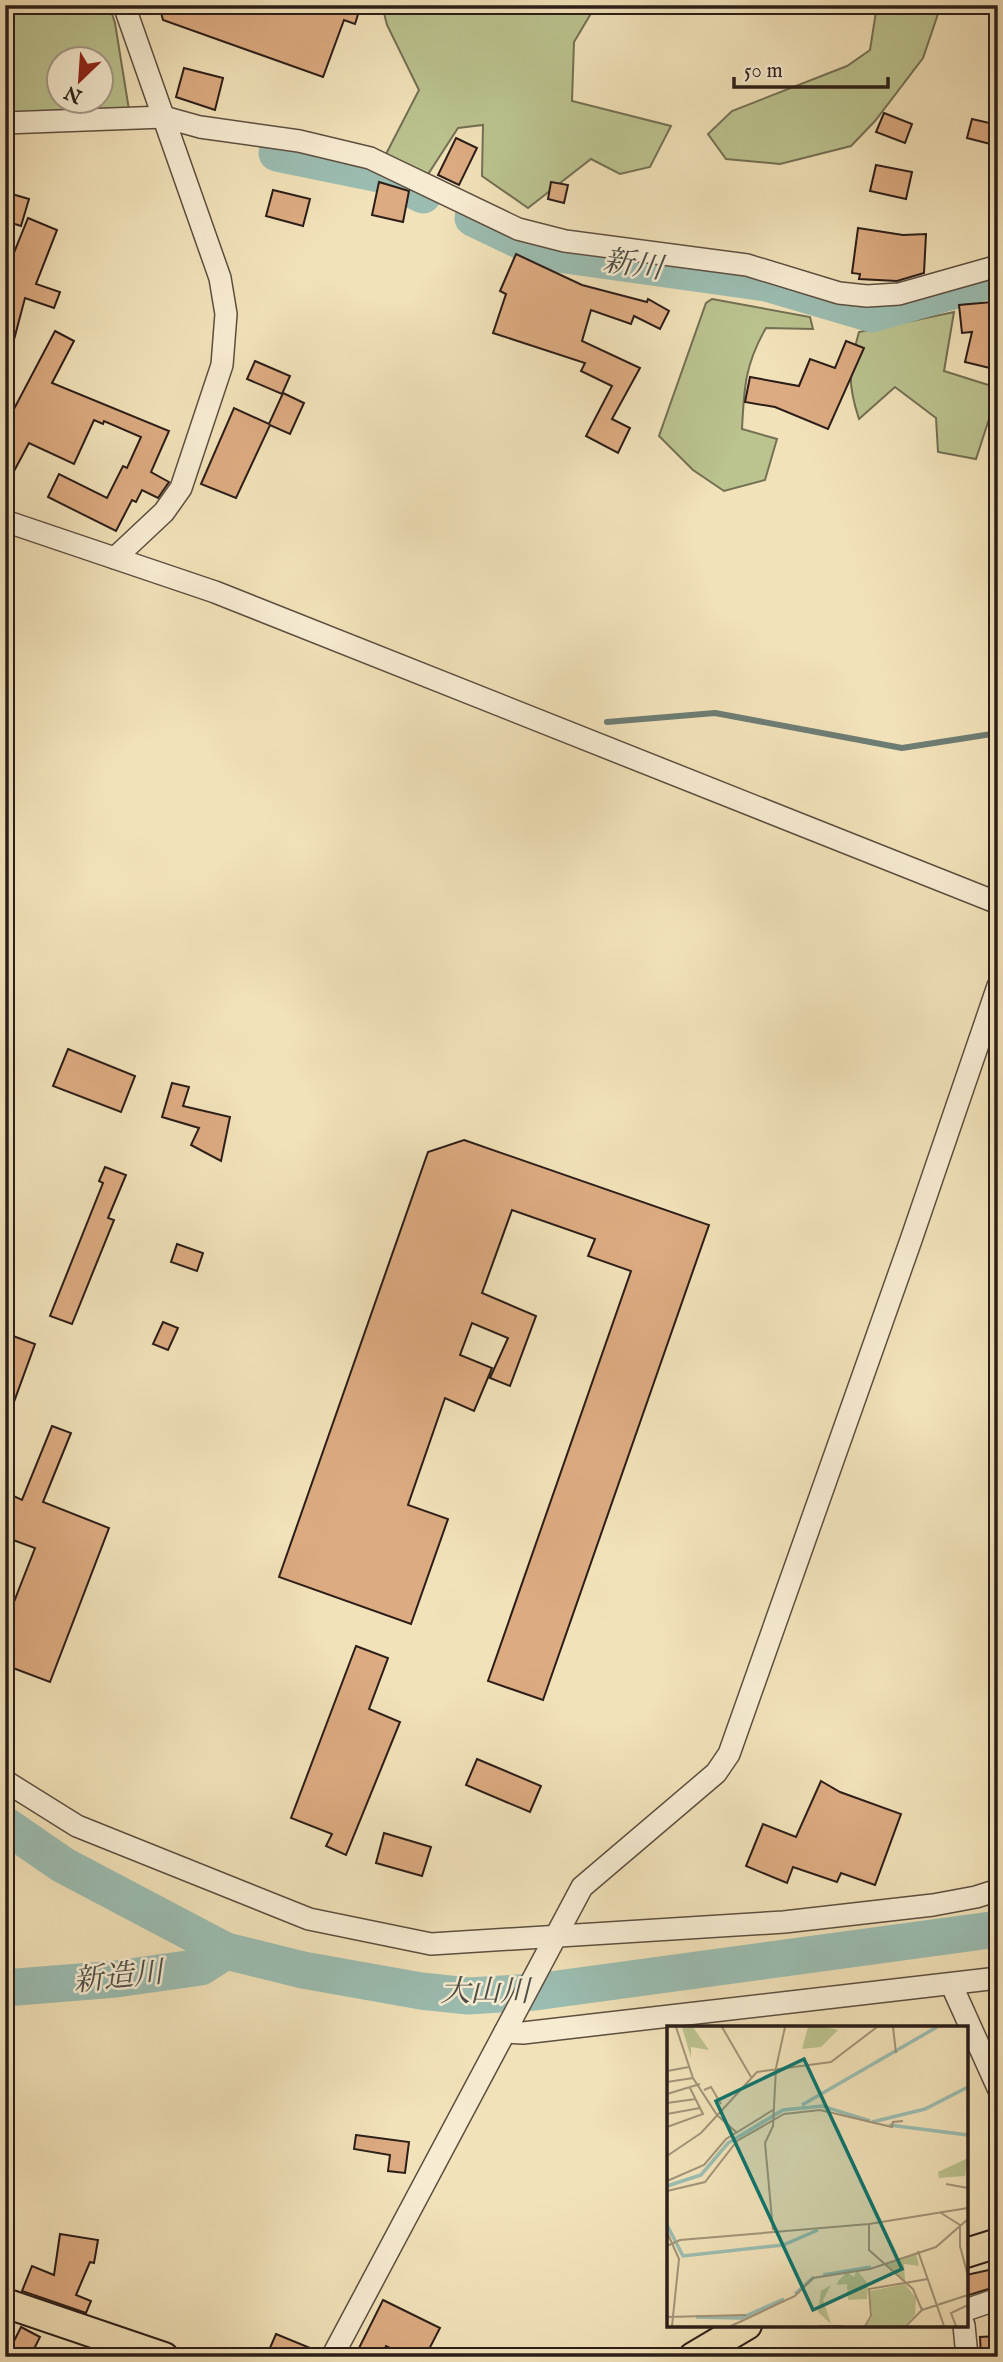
<svg xmlns="http://www.w3.org/2000/svg" width="1003" height="2362" viewBox="0 0 1003 2362" font-family="'IM FELL English','Noto Serif JP',serif">
	<style>
		.green { fill: #bbc38f; stroke: #737054; stroke-width: 2; fill-rule: evenodd }
		.lines { fill: none; stroke-linecap: round; stroke-linejoin: round }
		.stream { stroke: #6e7d74; stroke-width: 6 }
		.river { stroke: #9bbdb1; stroke-width: 37 }
		.building { fill: #ddab81; stroke: #2b1e19; stroke-width: 2 }
		.minor-casing { stroke: #5d4f41; stroke-width: 24 }
		.major-casing { stroke: #2b1e19; stroke-width: 32 }
		.minor { stroke: #f7ecd2; stroke-width: 21 }
		.major { stroke: #f2e2b9; stroke-width: 28 }
		.labels { text-anchor: middle; stroke-width: 5; stroke-linejoin: round; paint-order: stroke }
		.water-label { font-size: 30px; font-style: italic; fill: #4d4e47; stroke: #f7ecd2 }
		.inset-river { fill: none; stroke: #9bbdb1; stroke-width: 3.5 }
		.inset-road { fill: none; stroke: #a29479; stroke-width: 2 }
		.view { fill: #0f766e; fill-opacity: 0.15; stroke: #0f766e; stroke-width: 3.5 }
		.inset-edge { fill: none; stroke: #2b1e19; stroke-width: 3.5 }
	</style>
	<rect width="100%" height="100%" fill="#f2e2b9"/>
	<filter id="stains"><feTurbulence type="fractalNoise" baseFrequency=".00286" numOctaves="4"/><feColorMatrix values="0 0 0 0 .2 0 0 0 0 .09 0 0 0 0 .02 0 0 0 .5 -.17"/></filter>
	<radialGradient id="worn" r=".72"><stop offset=".6" stop-color="#630" stop-opacity="0"/><stop offset="1" stop-color="#630" stop-opacity=".3"/></radialGradient>
	<g class="green">
		<path d="M5,5h104l6,18 15,93 -125,-4zM60,60h42v42h-42z"/>
		<path d="M382,5h214l-22,37 -2,59 99,25 -21,41 -30,7 -29,-15 -63,49 -46,-32 1,-51 -25,3 -35,54 -38,-26 34,-66 -32,-65z"/>
		<path d="M877,5h64l-18,53 -48,63 -24,25 -71,18 -54,-5 -18,-25 24,-23 115,-45 23,-16z"/>
		<path d="M712,299l98,18 3,12 -47,-1c-21,36 -22,60 -24,101l35,10 -12,41 -41,11 -31,-21 -34,-34 47,-133z"/>
		<path d="M954,312l-10,59 54,17v22l-7,3 -15,46 -38,-7 -2,-34 -41,-31 -36,32c-12,-36 -10,-51 0,-87z"/>
	</g>
	<g class="lines">
		<path class="stream" d="M607,722l108,-9 187,35 96,-15"/>
		<g class="river">
			<path d="M277,153l103,21 43,21"/>
			<path d="M473,218l71,34 222,31 106,31 126,-36"/>
			<path d="M5,1825l58,40 163,86 77,19 118,21 47,5 67,-4 463,-63"/>
			<path d="M5,1988l111,-9 85,-12 25,-16"/>
		</g>
	</g>
	<g class="building">
		<path d="M159,5h202l-6,19 -11,-4 -21,57 -160,-57z"/>
		<path d="M184,68l39,10 -8,32 -39,-13z"/>
		<path d="M884,113l28,11 -7,19 -29,-11z"/>
		<path d="M972,119l26,6v21l-31,-8z"/>
		<path d="M456,138l21,10 -18,37 -21,-10z"/>
		<path d="M876,165l36,7 -6,27 -36,-8z"/>
		<path d="M379,182l30,9 -6,31 -31,-7z"/>
		<path d="M551,182l17,3 -4,18 -16,-4z"/>
		<path d="M273,190l37,9 -7,27 -37,-10z"/>
		<path d="M5,192l24,7 -8,27 -16,-5z"/>
		<path d="M28,218l29,12 -21,54 24,8 -6,16 -29,-10 -14,53 -6,-1v-87l4,2z"/>
		<path d="M858,228l45,7 23,-1 -2,39 -27,8 -38,-2 1,-5 -8,-1z"/>
		<path d="M516,254l66,31 65,17 1,-3 21,12 -9,18 -26,-13 -3,8 -40,-14 -9,31 58,27 -28,51 18,9 -12,25 -32,-17 26,-50 -31,-15 4,-8 -92,-30 13,-39 -6,-3z"/>
		<path d="M992,302l6,38v30l-33,-8 7,-30 -10,1 -3,-28z"/>
		<path d="M55,331l19,10 -22,42 117,48 -18,41 18,10 -11,16 -16,-8 -6,12 -4,-2 -16,31 -68,-34 11,-23 48,24 16,-32 4,2 14,-31 -37,-16 -1,3 -9,-4 -20,44 -45,-21 -24,45v-62z"/>
		<path d="M846,341l18,7 -36,81 -53,-22 -30,-5 5,-25 49,9 11,-27 25,9z"/>
		<path d="M255,361l35,15 -8,18 -35,-15z"/>
		<path d="M283,393l21,10 -14,31 -20,-9 -34,73 -35,-14 33,-76 35,16z"/>
		<path d="M68,1049l67,27 -14,36 -68,-26z"/>
		<path d="M172,1083l17,4 -6,19 47,11 -9,44 -30,-16 8,-17 -37,-11z"/>
		<path d="M464,1140l245,85 -166,475 -55,-19 143,-410 -43,-15 7,-17 -83,-29 -30,83 54,23 -26,70 -20,-8 18,-40 -36,-15 -12,32 32,13 -18,43 -29,-13 -37,107 40,14 -37,105 -132,-47 149,-425z"/>
		<path d="M105,1167l21,8 -18,43 6,2 -42,104 -22,-8 53,-133 -4,-2z"/>
		<path d="M177,1244l26,9 -6,18 -26,-9z"/>
		<path d="M163,1322l15,6 -10,22 -15,-6z"/>
		<path d="M5,1333l30,11 -28,77 -2,-1z"/>
		<path d="M52,1426l19,7 -28,69 66,26 -59,154 -45,-17v-40l30,-77 -30,-11v-45l17,8z"/>
		<path d="M356,1646l32,12 -19,51 31,13 -54,133 -20,-9 6,-12 -41,-16z"/>
		<path d="M477,1759l64,27 -11,26 -64,-27z"/>
		<path d="M821,1781l19,11 61,22 -26,71 -34,-12 -4,9 -44,-15 -6,16 -41,-17 17,-42 33,13z"/>
		<path d="M384,1833l47,14 -9,29 -46,-13z"/>
		<path d="M356,2135l53,7 -4,31 -17,-2 2,-16 -36,-6z"/>
		<path d="M60,2234l38,6 -4,23 -4,-1 -14,33 15,6 -5,12 -64,-22 10,-25 22,9z"/>
		<path d="M998,2268v18l-32,10v-21z"/>
		<path d="M383,2300l57,28 -15,29h-17l-22,-11 -5,11h-3l-19,-9z"/>
		<path d="M21,2327l19,10 -10,20h-24z"/>
		<path d="M276,2334l44,18 -1,5h-53z"/>
		<path d="M998,2336v19l-17,1 -1,-19z"/>
	</g>
	<g class="lines">
		<g class="minor-casing">
			<g id="minor">
				<path d="M5,123l159,-6 36,10 99,14 71,17 148,71 47,12 182,24 92,28 28,3 32,-2 99,-28"/>
				<path d="M5,521l210,71 783,311"/>
				<path d="M115,558l49,-46 17,-24 41,-123 4,-51 -6,-36 -96,-273"/>
				<path d="M5,1781l72,45 232,93 122,25 353,-22 149,-17 43,-8 22,-7"/>
				<path d="M952,1986l46,102"/>
				<path d="M505,2032l18,1 475,-55"/>
				<path d="M966,2310l32,-11"/>
				<path d="M964,2325l3,32"/>
				<path d="M332,2357l250,-470 134,-114 13,-19 182,-514 87,-254"/>
			</g>
		</g>
		<g class="major-casing">
			<g id="major">
				<path d="M966,2253l32,-10"/>
				<path d="M5,2303l159,54"/>
				<path d="M693,2357l54,-32"/>
			</g>
		</g>
		<use href="#minor" class="minor"/>
		<use href="#major" class="major"/>
	</g>
	<g class="labels">
		<g class="water-label">
			<text transform="translate(633 264) rotate(8)" y="10">新川</text>
			<text transform="translate(118 1976) rotate(-6)" y="10">新造川</text>
			<text x="485" y="2001">大山川</text>
		</g>
	</g>
	<g transform="translate(667 2026)">
		<rect width="301" height="301" fill="#f2e2b9"/>
		<path d="M15,1h11l16,23 -18,-3v11zM141,1h17l13,3 -17,17 -19,2zM301,132l-3,18 -26,2 -1,-6zM249,227l3,13 -15,-2 1,17 -19,-17zM190,244l11,14 -1,15 -19,1 -1,-16 -10,1 1,-4 9,-9 7,5zM238,258l11,14 -1,17 -11,11h-38l6,-9 -2,-26zM164,259l-8,15 8,24 -13,-12 3,-21z" fill="#bbc38f"/>
		<path class="inset-river" d="M135,79l135,-78M205,96l53,-13 43,-22M222,99l79,10M0,160l34,-11 27,-32 55,-33 39,-4 48,15M0,199l16,31 100,-11 35,-15M156,249l48,-8M128,268l19,-17M29,291l45,1 43,-19"/>
		<path class="inset-road" d="M9,1l17,51 24,37 19,17M55,1l29,50M226,1l3,26M0,45l22,-4M0,56l26,-4M37,64l7,-3 10,17M0,68l33,-10M0,77l29,-4M0,88l33,-6M0,101l36,-13 -13,-26M0,130l34,-23 56,-61 74,-10 46,-35M0,155l37,-16 22,-26 47,-29M279,158l22,4M0,165l38,-9 32,-41 47,-27 36,-4 72,17 1,-5 10,-1M274,187l19,12M202,198v26l44,39 9,21M293,199v21l8,30M106,204l-8,-87 8,-17 3,-58 9,-41M0,206l12,27 -7,67M0,220l13,-6 189,-16 99,-16M251,225l26,75M0,291l79,-2M64,300l64,-30 18,-18 57,-9 66,-22 32,-28M151,300h25M198,300l6,-10 -2,-27 59,-10M239,300l16,-16 46,-15M289,300l-5,-13 17,-8"/>
		<path class="view" d="M137,33l98,210 -89,41 -97,-209z"/>
		<rect width="301" height="301" class="inset-edge"/>
	</g>
	<rect width="1003" height="2362" fill="none" stroke="#f2e2b9" stroke-width="28"/>
	<rect x="7" y="7" width="989" height="2348" fill="none" stroke="#2b1e19" stroke-width="3.5"/>
	<rect x="14" y="14" width="975" height="2334" fill="none" stroke="#2b1e19" stroke-width="2"/>
	<g transform="translate(80 80) rotate(205)"><circle r="33" fill="#f7ecd2" stroke="#a59a88" stroke-width="2"/>
	<path d="M0-5L12 26L0 18L-12 26Z" fill="#8f2418"/>
	<text y="-10" font-size="19" font-weight="bold" text-anchor="middle" fill="#2b1e19">N</text>
	</g>
	<path d="M734 77v10h154v-10" fill="none" stroke="#2b1e19" stroke-width="3.5"/>
	<text x="744" y="77" font-size="21" fill="#2b1e19" stroke="#f7ecd2" stroke-width="5" paint-order="stroke">50 m</text>
	<rect width="100%" height="100%" filter="url(#stains)"/>
	<rect width="100%" height="100%" fill="url(#worn)"/>
</svg>
